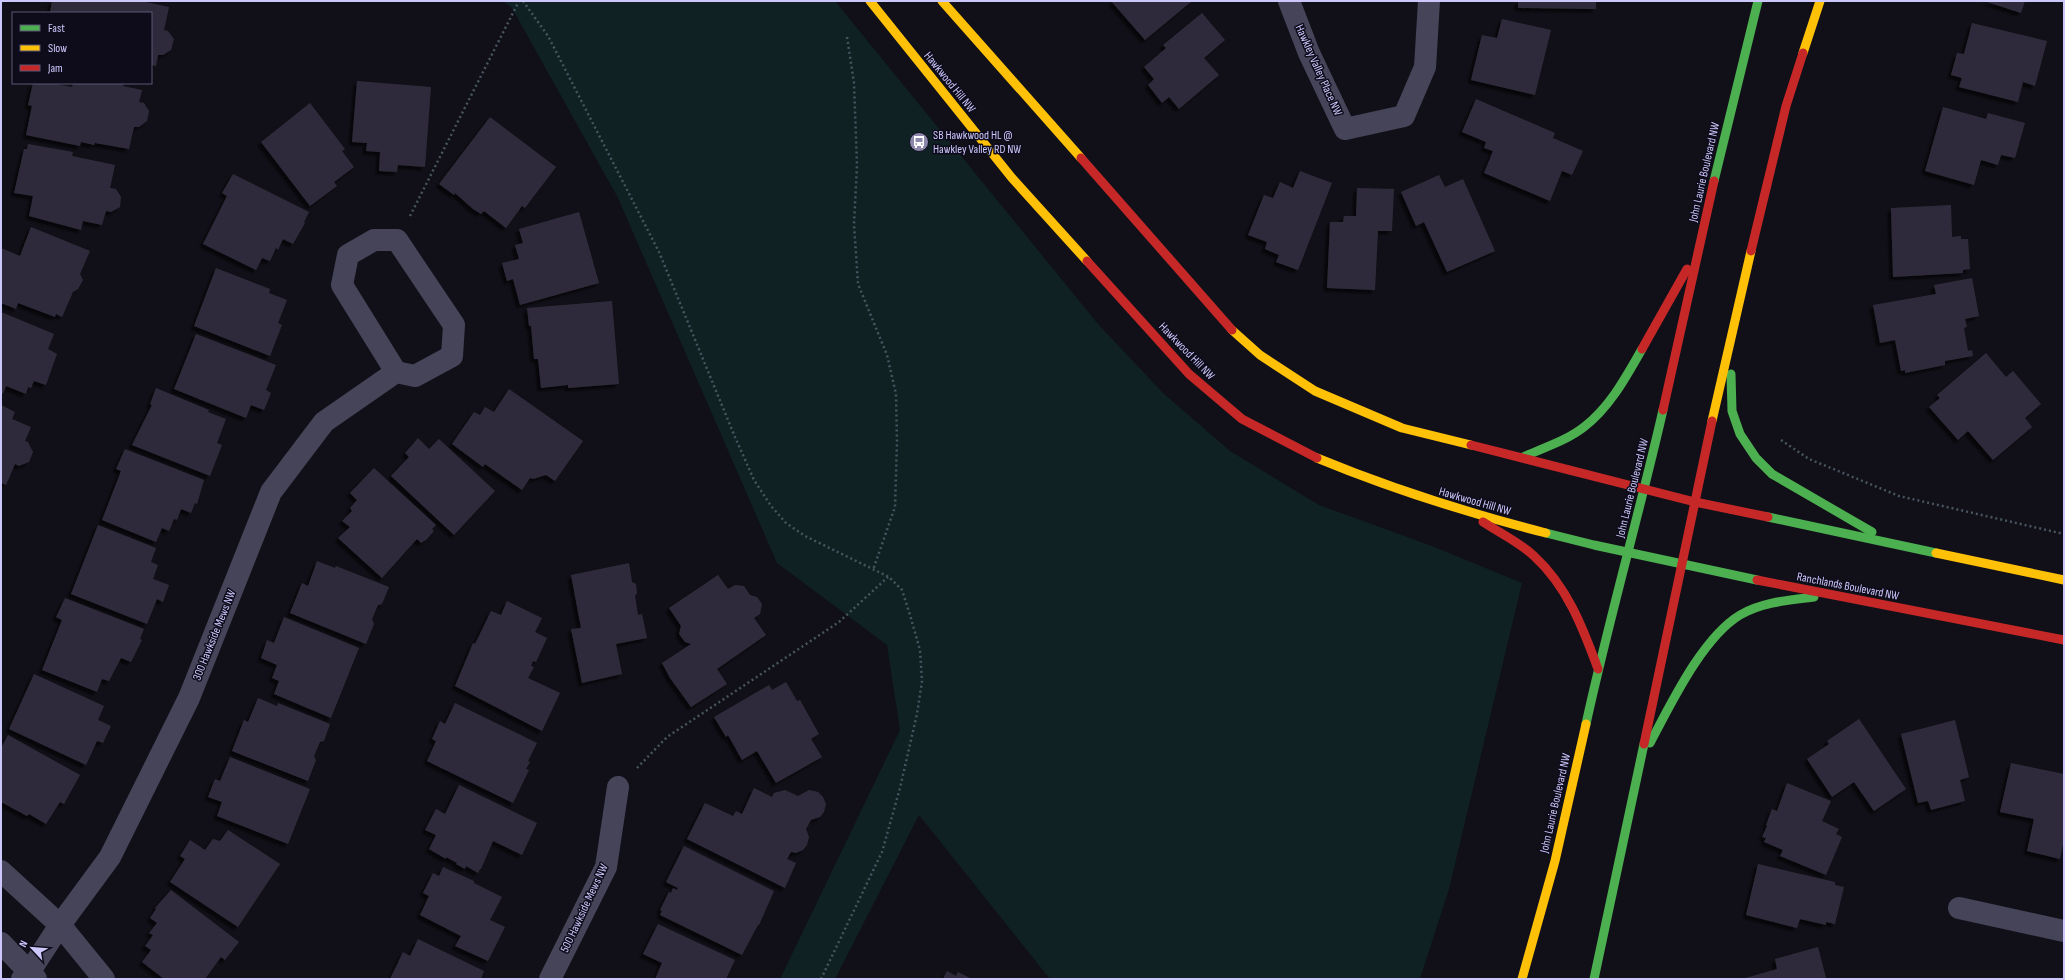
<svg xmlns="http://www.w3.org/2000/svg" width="2065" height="980" viewBox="0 0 2065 980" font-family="'Sofia Sans Condensed',sans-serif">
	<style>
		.green { fill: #0f2122 }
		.building { fill: #2f2c3a; filter: url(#shadow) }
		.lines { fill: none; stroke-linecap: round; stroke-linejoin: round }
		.path { stroke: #475560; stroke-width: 2.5; stroke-dasharray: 2 3; stroke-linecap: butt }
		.street { stroke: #454459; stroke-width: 22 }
		.fast { stroke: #4caf50; stroke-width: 9 }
		.slow { stroke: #ffc107; stroke-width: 9 }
		.jam { stroke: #c62828; stroke-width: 9 }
		.labels { text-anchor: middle; stroke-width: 3; stroke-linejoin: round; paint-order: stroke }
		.street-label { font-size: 12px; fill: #cdc8fc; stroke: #0e0c1b }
		.poi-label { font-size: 12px; fill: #cdc8fc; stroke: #0e0c1b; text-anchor: start }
	</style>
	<defs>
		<filter id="shadow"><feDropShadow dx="-3.5" dy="3.5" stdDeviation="1" flood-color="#0009"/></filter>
	</defs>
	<rect width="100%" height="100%" fill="#111018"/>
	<path class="green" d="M503,1h332l263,323 65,69 67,58 89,54 113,41 90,37 -73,306 -29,90h-370l-131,-164 -84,164h-55l120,-249 -13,-85 -110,-82 -159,-365 -106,-190z"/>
	<g class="building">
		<path d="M52,1h89l28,6 -5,23 4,1 6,8 -3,11 -8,5h-5l-2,11 -5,-1v-52h-101z"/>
		<path d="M1111,1h81l-47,39z"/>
		<path d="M1518,1h78v8l-78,-1z"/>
		<path d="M1984,1h41l-4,12z"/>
		<path d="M1202,13l23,27 -21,18 15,17 -40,34 -10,-12 -7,6 -14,-18 6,-6 -10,-12 22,-19 -3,-3z"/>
		<path d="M1502,19l49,11 -16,65 -64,-15 11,-45 15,3z"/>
		<path d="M1972,23l75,18 -12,45 -12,-4 -5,20 -59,-15 3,-9 -11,-3 6,-22 7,1z"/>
		<path d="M357,81l74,6 -6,80 -27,-2 -1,7 -18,-1 1,-19 -14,-1 1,-8 -15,-1z"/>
		<path d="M33,83h19l20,4 1,-4h51l-1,3 19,4 -3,12 5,1 5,8 -2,10 -8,6h-5l-5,22 -34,-6 -1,2 -13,-3 -1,4 -54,-11 6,-29 -4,-1z"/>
		<path d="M1476,99l79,34 -2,5 30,13 -11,24 -10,-4 -12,30 -66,-28 9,-22 -9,-3 2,-6 -24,-10z"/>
		<path d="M310,103l35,46 -3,2 12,16 -20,15 3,4 -27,20 -49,-64z"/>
		<path d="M1943,107l43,12 2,-6 37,10 -10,35 -14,-3 -3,10 -17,-5 -7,25 -49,-14z"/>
		<path d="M490,117l66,50 -31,41 -3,-2 -16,22 -22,-17 -3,3 -8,-5 -18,-16 -1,2 -15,-11z"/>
		<path d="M28,144l45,8 -1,4 43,9 -5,23 6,1 5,8 -1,10 -9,5 -5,-1 -4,14 -19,-4 -2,9 -52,-14 4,-20 -19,-3 10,-44h3z"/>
		<path d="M1300,171l32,12 -34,87 -22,-8 3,-7 -14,-6 2,-7 -19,-7 16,-40 9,3 7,-16 13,6z"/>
		<path d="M233,174l76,38 -5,10 1,1 -12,21 -10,-5 -5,11 -2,-2 -6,13 -8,-3 -6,12 -53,-26 24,-48 -5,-3z"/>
		<path d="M1439,175l6,12 18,-8 32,72 -48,21 -23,-50 -8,4 -15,-34z"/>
		<path d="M1357,188l37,1 -2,42h-14l-3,59 -48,-2 3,-66h13l1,-6h12z"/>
		<path d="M1951,205l1,32 9,-1v3h7l2,30 -7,1v3l-70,4 -2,-69z"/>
		<path d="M579,212l20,71 -79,22 -7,-26 -6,2 -5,-18 17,-4 -4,-14 8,-2 -4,-14z"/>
		<path d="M31,227l59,24 -10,23 3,6 -5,9 -5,3 -11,25 -6,-3 -1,3 -37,-14 -2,6 -15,-6v-55l19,8z"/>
		<path d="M216,268l54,21 -1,4 18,7 -9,23 4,2 -12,31 -76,-30z"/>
		<path d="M1972,278l7,38 -14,3 2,8 -3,1 4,23 4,-1 1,6 -28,5v4l-40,8v-3l-4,1 -6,-31 -15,3 -7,-38 63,-11 -2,-9z"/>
		<path d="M612,301l7,83 -51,4v-3l-27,3 -3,-29h-4l-3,-33h-2l-2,-18z"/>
		<path d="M1,312l53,22 -6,15 9,5 -11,31 -12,-4 -3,7 -3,-1 -2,7 -20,-8 -3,8 -2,-1z"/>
		<path d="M196,334l80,31 -10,25 5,3 -7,17 -13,-5 -5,13 -72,-29z"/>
		<path d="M1986,353l20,24 7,-6 28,33 -16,14 7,9 -39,33 -25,-29 -10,9 -29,-33 11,-9 -3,-3z"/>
		<path d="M156,388l53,22 -1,2 18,7 -9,24 5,2 -12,31 -78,-31 20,-40 -2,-1z"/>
		<path d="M509,389l74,52 -28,40 -9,-6 -13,4 -3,-1 -8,12 -37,-26 -2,3 -31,-23 22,-32 6,3 5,-8 9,5z"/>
		<path d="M1,405l14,7 -3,7 19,8 -6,14 3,1 5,10 -4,10 -10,4 -4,-2 -9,21 -5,-2z"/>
		<path d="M418,438l11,11 10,-10 56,52 -41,44 -63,-59 18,-19 -4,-4z"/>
		<path d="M125,449l79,31 -7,24 -2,-1 -4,10 -10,-4 -4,11 -3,-1 -5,12 -7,-3 -6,14 -54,-22 19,-49 -5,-2z"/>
		<path d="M374,468l62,57 -4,4 2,2 -8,9 -5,3 -4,-4 -35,39 -44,-40 12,-11 -8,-6 10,-10 -2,-3 7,-8 -7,-7z"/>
		<path d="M98,525l58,23 -5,14 7,3 -5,14 16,6 -6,17 -6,-3 -10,25 -76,-30z"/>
		<path d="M317,561l18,7 1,-2 53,21 -7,17 -4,1 -6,14 2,5 -8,20 -76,-31 12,-30 6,3z"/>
		<path d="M629,563l3,19 4,2 1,9 -2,3 3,19 4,-1 5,24 -31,6 6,30 -40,9 -11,-54 10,-1 -10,-53z"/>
		<path d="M718,575l10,14 7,-4 9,1 6,9 7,2 5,7 -2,10 -6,4 12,17 -49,34 10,15 -36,23 -21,-29 -8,-15 29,-19 -6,-2 -6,-8 2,-8 -12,-18z"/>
		<path d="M65,598l79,31 -4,10 2,1 -11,22 -10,-4 -12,23 -7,-2 -5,13 -55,-22 20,-50 -6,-3z"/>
		<path d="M507,601l35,17 -7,14 12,6 -11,24 -3,-1 -2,5 3,1 -6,11 32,15 -18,38 -87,-45 18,-43 2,1 16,-33 10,4z"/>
		<path d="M284,617l75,31 -28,70 -57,-24 5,-13 -7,-3 5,-13 -16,-7 6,-18 7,3z"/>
		<path d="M34,674l70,32 -6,14 13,6 -8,17 -6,-2 -11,24 -77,-36z"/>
		<path d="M786,682l11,19 3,-1 19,34 -8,5 11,18 -46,26 -19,-32 -15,9 -14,-25 -2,2 -12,-20 55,-32 3,5z"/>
		<path d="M258,698l19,8 1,-3 52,21 -6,17 -4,1 -6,14 2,4 -8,21 -76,-30 12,-31 4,2z"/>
		<path d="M455,703l82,40 -9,18 2,1 -4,7 3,1 -16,33 -86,-42 9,-20 -4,-2 8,-18 5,3z"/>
		<path d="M1859,719l47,70 -32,22 -20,-29 -22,15 -25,-38 22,-15 -2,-3z"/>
		<path d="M1955,720l14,57 -9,3 5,21 -34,9 -3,-9 -10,2 -17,-69z"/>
		<path d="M8,735l72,40 -16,29 -4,-2 -14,22 -17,-10 -2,2 -26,-14v-54z"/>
		<path d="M230,757l80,32 -22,55 -71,-28 5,-14 -14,-5 7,-18 5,2z"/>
		<path d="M2011,763l53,11v65l-4,20 -33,-8 7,-32 -34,-7z"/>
		<path d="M1787,783l44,18 -9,20 17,8 -3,5 6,3 -16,38 -46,-19 3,-6 -19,-8 2,-4 -4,-1 5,-11 -1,-1 6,-16 5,2z"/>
		<path d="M459,785l78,38 -15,32 -29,-14 -12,28h-1l-2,4 -12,-7 -1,3 -9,-5 1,-1 -11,-6v2l-17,-10 7,-14 -11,-5 11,-21 9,5z"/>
		<path d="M754,788l18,9 2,-4 11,-3 13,6 11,-6 9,2 5,5 3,7 -2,8 -4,5 -9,3 -5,9 3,8 -2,8 -4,5 -7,3 -5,-1 -4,7 9,4 -11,25 -98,-49 18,-36 28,13 3,-5 6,3z"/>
		<path d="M228,830l52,34 -42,63 -68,-45 15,-23 -5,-3 10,-16 15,10 8,-11 7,2z"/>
		<path d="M684,846l90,45 -15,34h-1l-16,30 -82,-40 2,-4 -2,-1 9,-18 2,1 2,-5 4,2 1,-2 -12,-6z"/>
		<path d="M1758,864l77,18v3l9,2 -9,37 -9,-2v3l-26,-6 -3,9 -51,-13z"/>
		<path d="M443,867l31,14v2l28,14 -12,23 15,7 -17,34 -33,-15 6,-10 -41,-21 9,-19 -6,-3 10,-20 6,3z"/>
		<path d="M171,890l68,52 -14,18 -4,-3 -16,22h-41l-22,-17 9,-12 -6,-4 8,-11 -4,-2 8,-10 -7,-5 6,-9 -1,-1z"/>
		<path d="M658,924l77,36 -9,19h-71l7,-16 -19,-9z"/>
		<path d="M418,939l66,32 -3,8h-91l13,-27 7,4z"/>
		<path d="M1818,947l8,31 -84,1 35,-10 -2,-10z"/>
		<path d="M947,971l9,5 2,-4 14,7h-29z"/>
	</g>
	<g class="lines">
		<g class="path">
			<path d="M523,1l25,35 111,216 76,185 19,43 17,26 15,17 19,13 84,41 13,13 8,25 10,35 2,31 -5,33 -17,74 -18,64 -61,127"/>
			<path d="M847,37l7,46 3,82 -3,59 4,60 29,71 9,39 1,48 -2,65 -22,63"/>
			<path d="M410,216l109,-215"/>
			<path d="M1781,440l28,19 90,37 165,38"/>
			<path d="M637,768l30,-31 172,-115 49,-45"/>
		</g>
		<g class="street">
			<path d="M1289,1l20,52 36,76 59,-13 21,-49 4,-66"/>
			<path d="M1,871l59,54 44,54"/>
			<path d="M1959,908l105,23"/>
			<path d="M1,943l35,36"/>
			<path d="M22,979l8,-8 30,-46 50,-68 79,-159 82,-206 53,-70 72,-50 19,4 37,-20 2,-31 -57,-85h-23l-26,15 -6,30 54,87"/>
			<path d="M550,979l56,-112 12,-80"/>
		</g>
		<g class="fast">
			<path d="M1714,181l44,-180"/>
			<path d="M1731,374l1,37 8,23 16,24 16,16 100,58"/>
			<path d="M1523,457c20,-9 43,-16 61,-30 26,-20 42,-50 58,-78"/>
			<path d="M1768,517l168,36"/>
			<path d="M1546,533l48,12 163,35"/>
			<path d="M1586,724c23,-105 53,-209 77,-314"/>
			<path d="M1650,743c21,-39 52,-105 90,-128 22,-13 50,-15 74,-18"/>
			<path d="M1594,979l50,-235"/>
		</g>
		<g class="slow">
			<path d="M870,1l142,177 75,83"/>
			<path d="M942,1l139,157"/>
			<path d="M1803,53l17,-52"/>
			<path d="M1232,330l28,25 55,36 87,37 69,17"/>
			<path d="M1712,421l39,-170"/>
			<path d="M1317,458c75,31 151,55 229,75"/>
			<path d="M1936,553l128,27"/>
			<path d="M1522,979l33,-118 31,-137"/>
		</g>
		<g class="jam">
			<path d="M1081,158l151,172"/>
			<path d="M1751,251l35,-145 17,-53"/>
			<path d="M1087,261l102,113 53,45 75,39"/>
			<path d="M1642,349l45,-80"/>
			<path d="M1663,410l51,-229"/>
			<path d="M1471,445l224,57 73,15"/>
			<path d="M1483,522c17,11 36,20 51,34 33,30 49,72 64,113"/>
			<path d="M1757,580l307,60"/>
			<path d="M1644,744l68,-323"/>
		</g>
	</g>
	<defs>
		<g id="bus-disc" transform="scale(1)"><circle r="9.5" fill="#8b88ac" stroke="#0e0c1b"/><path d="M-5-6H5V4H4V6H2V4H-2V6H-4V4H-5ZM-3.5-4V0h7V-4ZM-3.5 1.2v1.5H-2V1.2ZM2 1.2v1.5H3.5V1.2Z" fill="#fff"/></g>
	</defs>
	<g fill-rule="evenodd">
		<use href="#bus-disc" x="919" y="142"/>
	</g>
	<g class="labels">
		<g class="street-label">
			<text transform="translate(1319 70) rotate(66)" y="4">Hawkley Valley Place NW</text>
			<text transform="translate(950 82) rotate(51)" y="4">Hawkwood Hill NW</text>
			<text transform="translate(1704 172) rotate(-77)" y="4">John Laurie Boulevard NW</text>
			<text transform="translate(1187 351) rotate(46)" y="4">Hawkwood Hill NW</text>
			<text transform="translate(1632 488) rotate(-76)" y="4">John Laurie Boulevard NW</text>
			<text transform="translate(1475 501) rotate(16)" y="4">Hawkwood Hill NW</text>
			<text transform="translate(1848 586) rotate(11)" y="4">Ranchlands Boulevard NW</text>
			<text transform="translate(214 635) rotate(-68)" y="4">300 Hawkside Mews NW</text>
			<text transform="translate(1555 803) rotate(-77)" y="4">John Laurie Boulevard NW</text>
			<text transform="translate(584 908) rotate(-65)" y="4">500 Hawkside Mews NW</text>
		</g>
		<g class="poi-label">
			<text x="933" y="139">SB Hawkwood HL @<tspan x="933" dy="14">Hawkley Valley RD NW</tspan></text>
		</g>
	</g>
	<rect width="2065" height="980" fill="none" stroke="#cdc8fc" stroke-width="4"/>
	<rect x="12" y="12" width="140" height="72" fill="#0e0c1b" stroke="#5a5775"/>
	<rect x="20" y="25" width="20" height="6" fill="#4caf50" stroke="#5a5775"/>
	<text x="48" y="32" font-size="12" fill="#cdc8fc">Fast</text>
	<rect x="20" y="45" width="20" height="6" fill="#ffc107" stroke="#5a5775"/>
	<text x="48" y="52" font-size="12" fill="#cdc8fc">Slow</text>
	<rect x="20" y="65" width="20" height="6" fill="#c62828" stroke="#5a5775"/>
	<text x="48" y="72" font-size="12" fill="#cdc8fc">Jam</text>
	<g transform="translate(32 948) rotate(296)" stroke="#0e0c1b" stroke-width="3" paint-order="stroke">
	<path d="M0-3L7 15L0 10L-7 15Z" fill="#cdc8fc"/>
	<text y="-6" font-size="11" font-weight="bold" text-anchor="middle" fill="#cdc8fc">N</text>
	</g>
</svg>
